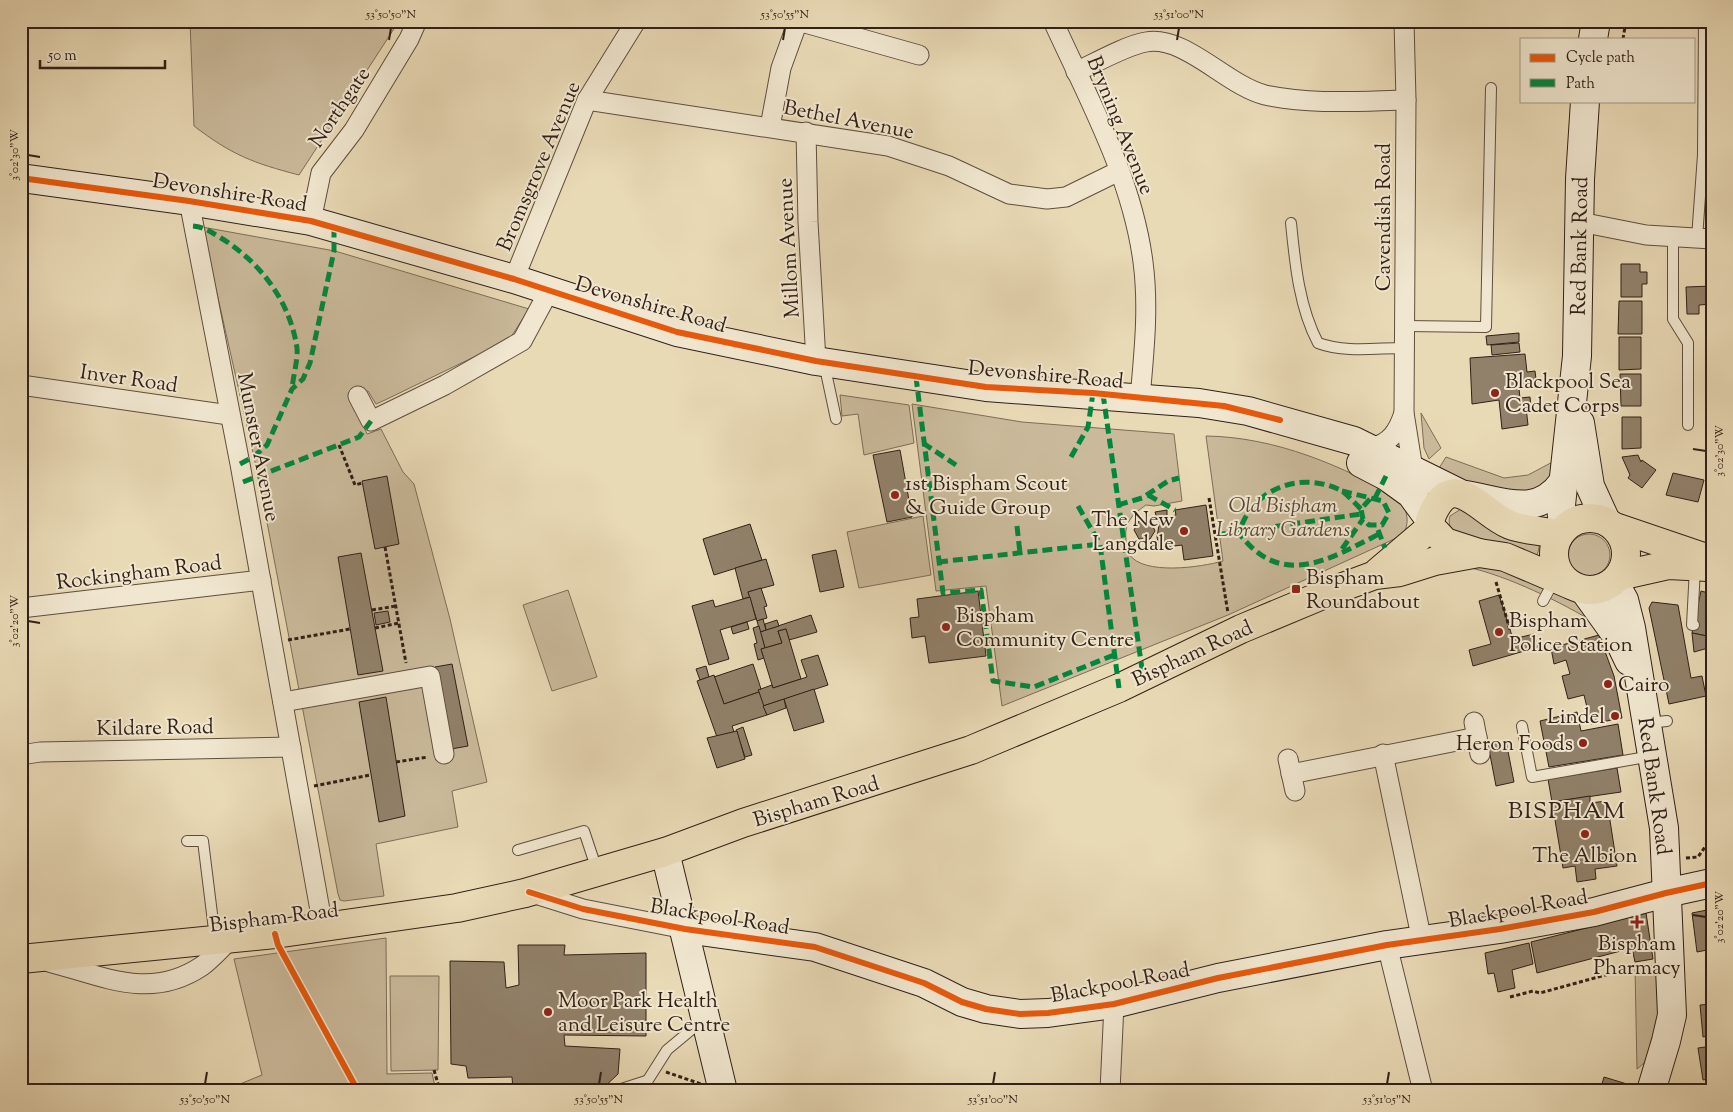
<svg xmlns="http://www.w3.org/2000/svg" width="1733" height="1112" viewBox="0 0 1733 1112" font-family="'Sorts Mill Goudy',serif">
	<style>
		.green { fill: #caba9b; stroke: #7e6d59 }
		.building { fill: #91816a; stroke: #312017 }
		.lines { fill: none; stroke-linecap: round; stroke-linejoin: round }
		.lane-casing { stroke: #5f4e3f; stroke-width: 12 }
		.street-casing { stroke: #5f4e3f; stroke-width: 21 }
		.secondary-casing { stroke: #312017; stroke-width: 30 }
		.primary-casing { stroke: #312017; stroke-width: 30 }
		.path { stroke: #312017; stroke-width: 3; stroke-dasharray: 4 2.5; stroke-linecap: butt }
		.lane { stroke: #f1e7d0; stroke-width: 10 }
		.street { stroke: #f1e7d0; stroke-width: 19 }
		.secondary { stroke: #f1e7d0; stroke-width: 28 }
		.primary { stroke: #e9dab6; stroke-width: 28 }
		.quiet { stroke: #00873e; stroke-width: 5; stroke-dasharray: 10 5; stroke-linecap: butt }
		.cycleway-casing { stroke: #f1e7d0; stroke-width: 9 }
		.cycleway { stroke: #e8590c; stroke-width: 6 }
		.ticks { fill: none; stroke: #312017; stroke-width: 2 }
		.poi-dot { fill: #8f2418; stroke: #f1e7d0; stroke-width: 2 }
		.labels { text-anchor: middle; stroke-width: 4; stroke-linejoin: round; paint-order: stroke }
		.street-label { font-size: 21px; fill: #312017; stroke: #f1e7d0 }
		.poi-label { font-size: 21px; fill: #312017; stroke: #f1e7d0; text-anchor: start }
		.park-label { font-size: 21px; font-style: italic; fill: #574638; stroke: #f1e7d0 }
		.quarter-label { font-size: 24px; letter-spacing: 1px; fill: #312017; stroke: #f1e7d0 }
		.neatline { fill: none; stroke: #312017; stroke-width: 2 }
		.ticks-label { font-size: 12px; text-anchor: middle; fill: #312017 }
	</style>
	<rect width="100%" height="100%" fill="#e9dab6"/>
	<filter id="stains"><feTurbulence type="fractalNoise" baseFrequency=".004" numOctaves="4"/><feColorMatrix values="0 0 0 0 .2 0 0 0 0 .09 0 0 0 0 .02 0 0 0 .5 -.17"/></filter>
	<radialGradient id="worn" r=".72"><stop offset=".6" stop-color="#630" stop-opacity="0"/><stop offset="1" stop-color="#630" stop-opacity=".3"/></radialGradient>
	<g class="green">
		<path d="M190,21h209l-100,154c-46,-12 -67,-20 -105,-49z"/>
		<path d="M202,227l133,24 194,58 -20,31 -124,60 -9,4 -8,-13 -17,4 16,39 14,-5 22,43 11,12 36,135 37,163 -35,9 6,36 -82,17 8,52 -40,5 -4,-1 -2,-6 -80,-419z"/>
		<path d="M840,395l69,10 5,38 -50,12 -6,-41 -16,2z"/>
		<path d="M912,404l110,18 152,12 8,67 -28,5 -8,-1c-13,9 -22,17 -20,34 0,5 1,11 3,15 14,22 73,13 94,7l-17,-125c70,1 137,30 196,64 5,14 8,22 1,35l-175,80 -226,91 -16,-120 -50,5z"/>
		<path d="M1421,413l20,35 -12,11 -5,-11z"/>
		<path d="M1446,457l58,21 24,-3 32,-17 -8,22 -31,19 -85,-26z"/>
		<path d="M1461,509l79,33 -3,15c-20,-5 -97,-12 -87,-41z"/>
		<path d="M923,516l8,59 -72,13 -12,-56z"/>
		<circle cx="1589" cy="555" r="21"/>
		<path d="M1497,558l80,36 20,30c-36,-22 -89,-48 -130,-57z"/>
		<path d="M568,590l29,87 -45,14 -29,-86z"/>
		<path d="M386,938l1,136 45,-1 4,18h-213l39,-16 -28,-116z"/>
		<path d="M1656,965c2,22 6,68 -3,87 -4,7 -10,12 -16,17l-2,-102z"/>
		<path d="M390,976h49l-1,94 -47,1z"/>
	</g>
	<g class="building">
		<path d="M1621,264h19v8h7v12h-5v13h-21z"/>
		<path d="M1712,286v18l-13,1v9h-12l-1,-27z"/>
		<path d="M1619,301h23v33h-24z"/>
		<path d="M1519,333v9l-32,3 -1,-9z"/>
		<path d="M1619,337h22v32l-22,1z"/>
		<path d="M1519,343l1,9 -28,3 -1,-10z"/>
		<path d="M1525,354l2,18 8,-1 2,16 -18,2 1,9 10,-1 1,10h-5l2,18 -26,4 -3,-29 -27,4 -2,-46z"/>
		<path d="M1620,374h21v32h-20z"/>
		<path d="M1622,417h19v31l-19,1z"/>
		<path d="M900,450l12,67 -25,5 -14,-67z"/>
		<path d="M1638,455l3,7 1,-2 14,10 -14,18 -14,-10 2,-3 -8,-18z"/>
		<path d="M1673,473l31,7 -6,22 -32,-7z"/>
		<path d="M387,476l12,68 -24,5 -13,-68z"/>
		<path d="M1206,505l7,51 -29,4 -2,-15 -23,3 -2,-11 2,-12 -4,-13 12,-2v7l9,-2 -1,-5z"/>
		<path d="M1709,505l3,1v12l-6,-1z"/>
		<path d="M1139,521l12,1 4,9 -5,8h-11l-5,-9z"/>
		<path d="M750,524l12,36 -48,15 -11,-36z"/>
		<path d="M836,550l8,37 -24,5 -8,-37z"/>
		<path d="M361,553l22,118 -25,4 -20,-118z"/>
		<path d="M766,559l8,26 -26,7 2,5 -7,2 -8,-31z"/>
		<path d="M761,588l6,18 -3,1 3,11 -10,3 -9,-29z"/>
		<path d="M978,591l8,65 -57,7 -4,-27 -13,2 -2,-20 9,-1 -2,-18z"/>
		<path d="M1701,591l11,3v43l-20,-4z"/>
		<path d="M1499,595l14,44 21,-5 4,13 -65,19 -4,-16 22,-6 -12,-43z"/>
		<path d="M750,597l6,22 -36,11 9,29 -20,6 -17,-59 21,-6 2,7z"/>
		<path d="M1652,602l26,3 13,73 11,-2 4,20 -37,8 -20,-96z"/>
		<path d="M388,611l2,11 -14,3 -2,-12z"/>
		<path d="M811,615l6,17 -28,8 -3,-11 -8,2 4,12 -17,5 -5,-16z"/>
		<path d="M763,619l3,11 -6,2 -3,-11z"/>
		<path d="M777,620l2,6 -13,4 -1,-6z"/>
		<path d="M747,622l2,7 -16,5 -2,-7z"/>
		<path d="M759,626l6,22 -4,1 3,9 -6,2 -4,-16 3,-1 -4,-15z"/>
		<path d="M786,629l15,50 -28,9 -12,-39 21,-6 -4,-12z"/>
		<path d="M1692,633l20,4v10l-18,5z"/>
		<path d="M1599,635l15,41 8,42 -31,6 -7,-29 -16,4 -6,-23 8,-2 -4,-14 -12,4 -3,-16z"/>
		<path d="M818,655l10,30 -65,21 -5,-16 14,-5 1,3 34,-11 -6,-17z"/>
		<path d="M452,664l16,82 -17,3 -16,-82z"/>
		<path d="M753,664l8,25 -3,1 1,2 -35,12 -10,-27z"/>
		<path d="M706,666l3,11 -9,3 -4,-11z"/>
		<path d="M714,675l10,29 35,-12 8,23 -35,11 2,6 -17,5 -20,-56z"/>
		<path d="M814,689l10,33 -30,9 -10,-32z"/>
		<path d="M386,697l19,119 -26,6 -20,-120z"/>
		<path d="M784,699l2,9 -19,7 -4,-9z"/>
		<path d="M1577,712l4,19 37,-7 5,31 -74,12 -9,-46z"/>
		<path d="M743,727l9,28 -7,2 -9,-27z"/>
		<path d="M737,731l8,28 -28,9 -10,-30z"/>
		<path d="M1506,741l8,41 -18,4 -8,-42z"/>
		<path d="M1617,768l4,24 -69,10 -4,-23z"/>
		<path d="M1590,796v7l17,-2 10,65 -22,3 1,10 -19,3 -2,-16 -12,2 -11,-66z"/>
		<path d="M1712,909v40l-15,3 -5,-39z"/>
		<path d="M1646,913l7,46 -18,3 -3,-14 -95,25 -6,-31z"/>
		<path d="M1529,943l4,21 -21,6 3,18 -17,4 -4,-19 -6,1 -3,-21z"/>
		<path d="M518,945h47l-1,10 82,-2v83l-82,-1 1,11 55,3 -2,25 -18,17 -87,-1 -1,-13 -44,1 -2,-12 -15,-2 -1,-103 54,1 2,26 13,-3z"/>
		<path d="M1712,1004v31l-9,2 -3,-32z"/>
		<path d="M1712,1046v32l-9,2 -5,-32z"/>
		<path d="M1604,1077l23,7 -2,7h-25z"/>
	</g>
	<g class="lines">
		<g class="lane-casing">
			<g id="lane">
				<path d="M1291,223c4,40 8,84 27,120 27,10 58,5 86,5"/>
				<path d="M1673,237v82l15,24v82"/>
				<path d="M1697,238l6,-83 1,-134"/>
				<path d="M1405,326l81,1 5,-239"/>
				<path d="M824,363l12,56"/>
				<path d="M1543,601l12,-22"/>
				<path d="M1694,625h-2l3,-57"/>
				<path d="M1648,723l19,-2"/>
				<path d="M1522,726l10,51 120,-21"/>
				<path d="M187,841h16l12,97"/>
				<path d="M518,850l66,-19 13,39"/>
				<path d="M38,1089l6,2"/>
				<path d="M615,1091l31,-10"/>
				<path d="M641,1091l26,-41 36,-30"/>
			</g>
		</g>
		<g class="street-casing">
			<g id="street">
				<path d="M1053,21c35,77 79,156 90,241 6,45 1,91 -3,136"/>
				<path d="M1404,21l2,79 -2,313 9,56"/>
				<path d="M1076,72c19,-9 51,-27 70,-30 39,-7 80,43 119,53 46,10 95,6 141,5"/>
				<path d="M587,100l301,46 61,20 60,28 38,5 19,-2 53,-26"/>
				<path d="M770,127l11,-59 17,-47 121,34"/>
				<path d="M806,132l2,90 8,139"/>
				<path d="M189,201l51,263 83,463"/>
				<path d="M311,221l10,-48 33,-43 55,-91 8,-18"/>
				<path d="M1580,222l66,13 66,4"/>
				<path d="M514,279l73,-179 49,-79"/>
				<path d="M21,385l208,30"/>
				<path d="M358,396l13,25 74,-36 77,-44 27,-50"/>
				<path d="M1371,448c20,-5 27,-17 33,-35"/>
				<path d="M21,608l240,-28"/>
				<path d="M283,702l147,-26 14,78"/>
				<path d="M1474,722l6,32"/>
				<path d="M1383,754l39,187"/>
				<path d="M21,755l19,-3 251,-5"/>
				<path d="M1288,759l7,32"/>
				<path d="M1291,774l186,-37"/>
				<path d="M529,892l54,17 102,20"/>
				<path d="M1387,945l36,146"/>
				<path d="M49,962c54,14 101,39 153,4 10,-7 19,-18 28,-26"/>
				<path d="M1110,1091l4,-87"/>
			</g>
		</g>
		<g class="secondary-casing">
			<g id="secondary">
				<path d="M1593,39l3,-18"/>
				<path d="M21,178l168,23 122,20 203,58 163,53 139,29 170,26 213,16 49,8 106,30 107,53"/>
				<path d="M1580,423l10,63 16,35"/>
				<path d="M1361,463l25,13 25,18 19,26"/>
				<path d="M1466,495c37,6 71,24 97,-13"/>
				<path d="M1563,529l-2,-24 16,-149 3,-177 5,-78"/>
				<path d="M1614,582l10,18 7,28 33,200 8,187 -6,26 -15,50"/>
				<path d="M1584,590l33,46 12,25"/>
				<path d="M665,852l58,239"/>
				<path d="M685,929l130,18 109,36 38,19 24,7 34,5 28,-1 66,-9 104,-26 169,-33 113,-16 94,-17 72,-19 46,-10"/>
			</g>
		</g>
		<g class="primary-casing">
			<g id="primary">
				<circle cx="1590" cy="554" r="36"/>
				<path d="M1615,527l97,33"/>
				<path d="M1559,535c-16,-5 -33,-4 -49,-10 -30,-12 -59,-62 -80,-5l1,7 14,15 34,11 26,4 66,28"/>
				<path d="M1378,572l53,-45"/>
				<path d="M1619,576l49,-11 40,2"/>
				<path d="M21,959l254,-25 182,-26 68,-15 140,-41 78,-29 228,-73 148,-62 122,-59 91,-38 43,-16 25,-3 35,-11 44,-8"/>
			</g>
		</g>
		<g class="path">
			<path d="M1623,39l3,-18"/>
			<path d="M339,445l16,40 7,-2"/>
			<path d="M1209,498l19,115"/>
			<path d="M385,547l21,116"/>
			<path d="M1496,582l14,48"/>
			<path d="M372,610l24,-4"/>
			<path d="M375,628l24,-5"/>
			<path d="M288,640l62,-11"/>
			<path d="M396,762l32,-5"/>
			<path d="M314,786l56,-11"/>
			<path d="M1686,858l12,-1 14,-20"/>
			<path d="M1510,997l23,-6 7,2 91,-25 19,-2"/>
			<path d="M434,1070l6,21"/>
			<path d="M666,1072l35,12"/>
		</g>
		<use href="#lane" class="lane"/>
		<use href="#street" class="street"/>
		<use href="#secondary" class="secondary"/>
		<use href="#primary" class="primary"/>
		<g class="quiet">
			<path d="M193,226c11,1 18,6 28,12 39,24 69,63 76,110 1,12 -4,29 -5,41"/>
			<path d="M916,377l27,216 38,-3 12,91 41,6 80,-32"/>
			<path d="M1103,394l40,282"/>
			<path d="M923,443l33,22"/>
			<path d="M1071,457l17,-30 5,-34"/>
			<path d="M240,464l13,-7 14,-12 25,-56 11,-10 7,-16 24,-112v-22"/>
			<path d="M243,482l116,-45 12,-16"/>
			<path d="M1342,491l41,10 6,12 -7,12h-13l-6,-6 -2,-10 9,-10"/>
			<path d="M1148,495l27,15"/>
			<path d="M1375,498l11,-22"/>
			<path d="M1118,505l24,-7 26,-17 11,-3"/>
			<path d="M1078,506l22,38 19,144"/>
			<path d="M1361,509c-7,-6 -14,-16 -23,-20 -40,-18 -87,1 -99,44 42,57 91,26 140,1"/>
			<path d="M1017,526l3,27"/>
			<path d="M1378,530l7,18"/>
			<path d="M1216,535l145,-21"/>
			<path d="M1342,549l21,-30"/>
			<path d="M938,562l162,-18"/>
		</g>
		<g class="cycleway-casing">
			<g id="cycleway">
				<path d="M21,178l168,23 122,20 203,58 163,53 139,29 170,26 107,6 131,13 56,14"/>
				<path d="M529,892l54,17 102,20 130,18 109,36 38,19 24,7 34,5 28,-1 66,-9 104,-26 169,-33 113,-16 94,-17 72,-19 46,-10"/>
				<path d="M275,934l3,11 80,146"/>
			</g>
		</g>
		<use href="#cycleway" class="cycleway"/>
	</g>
	<path class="ticks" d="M389,40l2,-12M783,40l2,-12M1177,40l2,-12M28,155l12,2M1693,449l13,2M28,621l12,2M1693,915l13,2M205,1084l2,-12M599,1084l2,-12M993,1084l2,-12M1387,1084l2,-12"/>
	<g class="poi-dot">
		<circle cx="1495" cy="393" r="5"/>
		<circle cx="895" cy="495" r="5"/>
		<circle cx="1184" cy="531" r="5"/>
		<rect x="1291" y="584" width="10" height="10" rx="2.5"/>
		<circle cx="946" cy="627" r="5"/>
		<circle cx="1499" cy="632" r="5"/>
		<circle cx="1608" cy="684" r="5"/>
		<circle cx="1615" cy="716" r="5"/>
		<circle cx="1583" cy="743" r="5"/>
		<circle cx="1585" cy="834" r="5"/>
		<path d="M1634.5 914.5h5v5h5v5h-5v5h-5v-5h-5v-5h5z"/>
		<circle cx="548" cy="1012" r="5"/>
	</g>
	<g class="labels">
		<g class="street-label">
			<text transform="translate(339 107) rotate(-56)" y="7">Northgate</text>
			<text transform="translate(849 119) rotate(11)" y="7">Bethel Avenue</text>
			<text transform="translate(1121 125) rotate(68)" y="7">Bryning Avenue</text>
			<text transform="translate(538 166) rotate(-67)" y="7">Bromsgrove Avenue</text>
			<text transform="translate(230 192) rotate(9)" y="7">Devonshire Road</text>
			<text transform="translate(1383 217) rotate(-90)" y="7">Cavendish Road</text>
			<text transform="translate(1579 246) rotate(-89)" y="7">Red Bank Road</text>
			<text transform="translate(788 248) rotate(-93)" y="7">Millom Avenue</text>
			<text transform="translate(651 304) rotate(16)" y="7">Devonshire Road</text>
			<text transform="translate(1046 374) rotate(5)" y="7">Devonshire Road</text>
			<text transform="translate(129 378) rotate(8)" y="7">Inver Road</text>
			<text transform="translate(259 447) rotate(79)" y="7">Munster Avenue</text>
			<text transform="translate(139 572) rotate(-7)" y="7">Rockingham Road</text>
			<text transform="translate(1192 653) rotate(-25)" y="7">Bispham Road</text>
			<text transform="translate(155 727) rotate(-1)" y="7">Kildare Road</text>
			<text transform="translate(1655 786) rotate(82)" y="7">Red Bank Road</text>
			<text transform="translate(816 801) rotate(-17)" y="7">Bispham Road</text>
			<text transform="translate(1518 908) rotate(-10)" y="7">Blackpool Road</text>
			<text transform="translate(720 916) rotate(9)" y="7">Blackpool Road</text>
			<text transform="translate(274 917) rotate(-7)" y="7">Bispham Road</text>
			<text transform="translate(1120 982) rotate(-11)" y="7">Blackpool Road</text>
		</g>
		<g class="poi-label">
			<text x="1505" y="388">Blackpool Sea<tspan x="1505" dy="24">Cadet Corps</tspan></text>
			<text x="905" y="490">1st Bispham Scout<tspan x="905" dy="24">&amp; Guide Group</tspan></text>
			<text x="1174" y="526" text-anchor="end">The New<tspan x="1174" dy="24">Langdale</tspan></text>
			<text x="1306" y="584">Bispham<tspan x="1306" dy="24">Roundabout</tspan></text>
			<text x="956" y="622">Bispham<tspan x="956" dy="24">Community Centre</tspan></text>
			<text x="1509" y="627">Bispham<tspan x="1509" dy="24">Police Station</tspan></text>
			<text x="1618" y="691">Cairo</text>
			<text x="1605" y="723" text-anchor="end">Lindel</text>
			<text x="1573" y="750" text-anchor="end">Heron Foods</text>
			<text x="1585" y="862" text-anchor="middle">The Albion</text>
			<text x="1637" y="950" text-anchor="middle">Bispham<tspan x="1637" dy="24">Pharmacy</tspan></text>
			<text x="558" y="1007">Moor Park Health<tspan x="558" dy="24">and Leisure Centre</tspan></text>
		</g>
		<g class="park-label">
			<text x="1283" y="512">Old Bispham<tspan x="1283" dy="24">Library Gardens</tspan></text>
		</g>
		<g class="quarter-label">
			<text x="1567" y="818">BISPHAM</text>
		</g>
	</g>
	<rect width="1733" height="1112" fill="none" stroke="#e9dab6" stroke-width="55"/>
	<rect x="1520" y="38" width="175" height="65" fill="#f1e7d0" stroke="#a49786"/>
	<rect x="1530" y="54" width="25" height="8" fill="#e8590c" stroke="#a49786"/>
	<text x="1566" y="62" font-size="15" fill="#312017">Cycle path</text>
	<rect x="1530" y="79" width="25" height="8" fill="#00873e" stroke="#a49786"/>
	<text x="1566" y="88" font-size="15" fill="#312017">Path</text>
	<path d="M40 60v8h125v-8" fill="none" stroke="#312017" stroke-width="2.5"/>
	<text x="48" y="60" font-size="15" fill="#312017" stroke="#f1e7d0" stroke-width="4" paint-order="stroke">50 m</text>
	<rect x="28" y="28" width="1678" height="1056" class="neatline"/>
	<g class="ticks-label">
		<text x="391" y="18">53°50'50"N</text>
		<text x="785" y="18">53°50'55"N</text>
		<text x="1179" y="18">53°51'00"N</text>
		<text transform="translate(14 155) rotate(-90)" y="4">3°02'30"W</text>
		<text transform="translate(1719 451) rotate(-90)" y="4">3°02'30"W</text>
		<text transform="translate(14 621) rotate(-90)" y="4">3°02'20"W</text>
		<text transform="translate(1719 917) rotate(-90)" y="4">3°02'20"W</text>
		<text x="205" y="1103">53°50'50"N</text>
		<text x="599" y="1103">53°50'55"N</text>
		<text x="993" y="1103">53°51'00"N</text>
		<text x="1387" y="1103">53°51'05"N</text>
	</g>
	<rect width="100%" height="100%" filter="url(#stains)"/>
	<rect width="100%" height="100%" fill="url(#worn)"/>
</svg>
